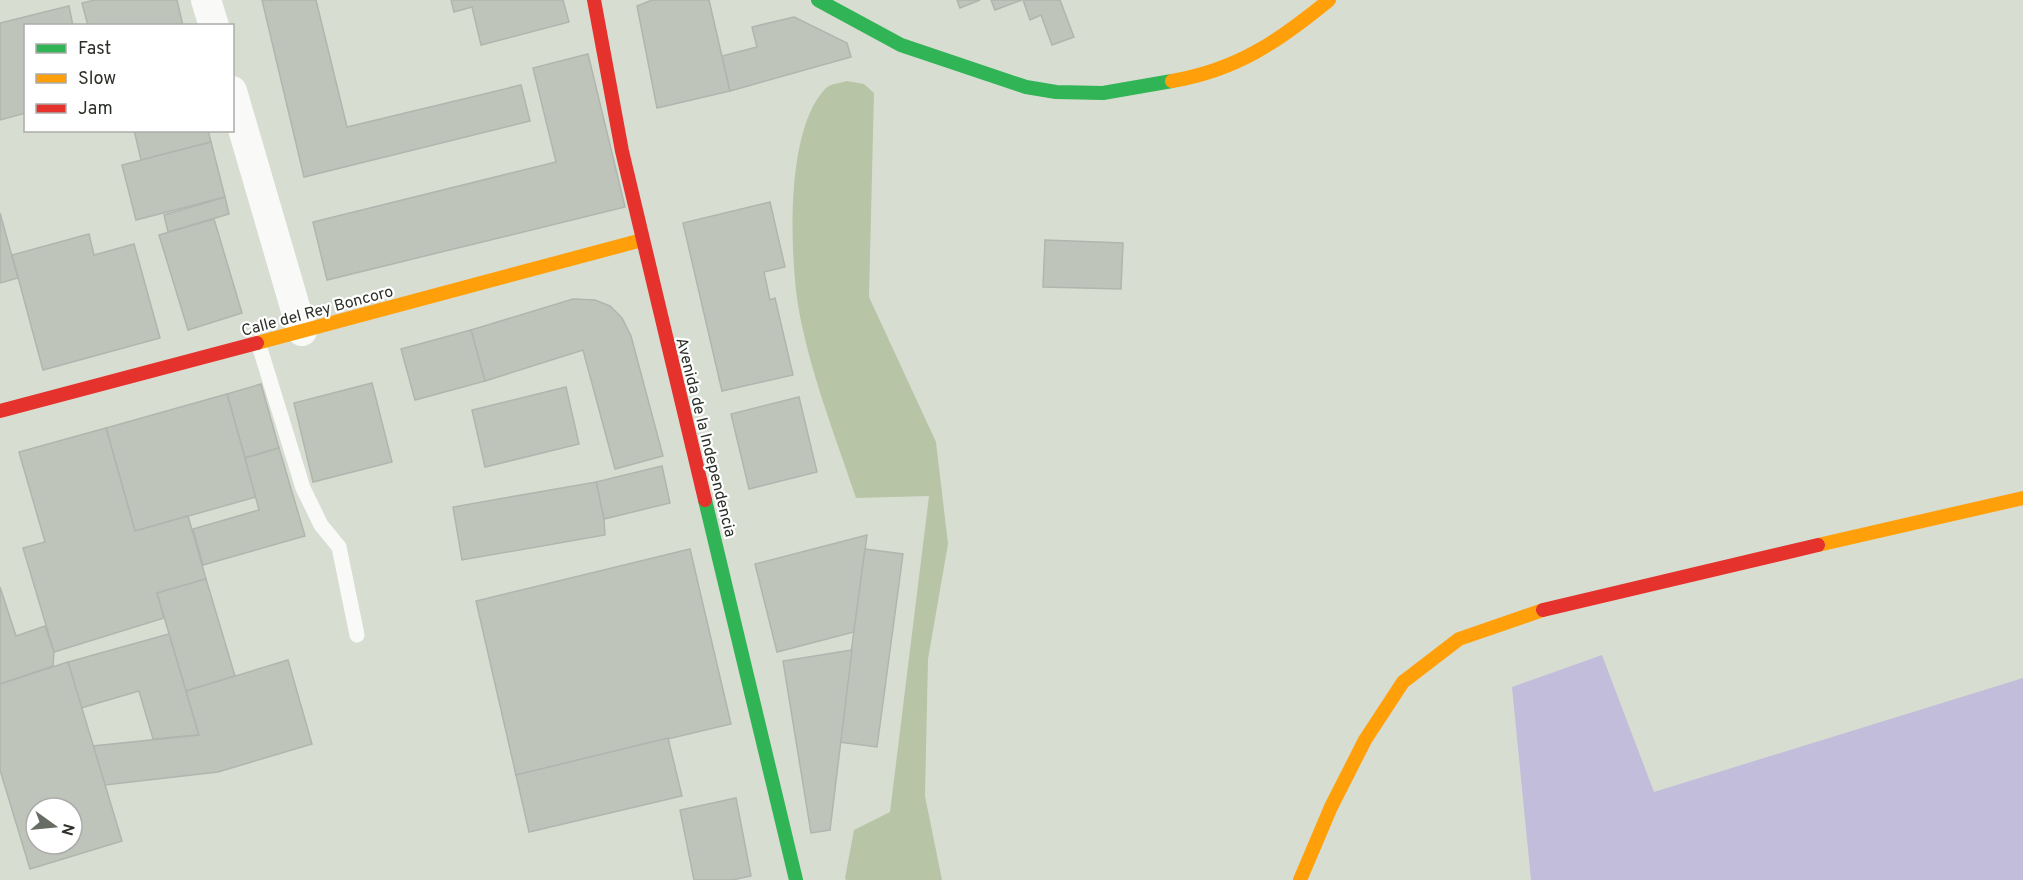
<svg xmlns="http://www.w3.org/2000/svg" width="2023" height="880" viewBox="0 0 2023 880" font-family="Overpass,sans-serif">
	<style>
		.forest { fill: #b7c4a5 }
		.water { fill: #c2bddb }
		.building { fill: #bfc4bb; stroke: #b1b5ad; stroke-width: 1.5; fill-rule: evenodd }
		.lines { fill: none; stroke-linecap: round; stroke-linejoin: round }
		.lane { stroke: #f9faf8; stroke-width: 15 }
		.street { stroke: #f9faf8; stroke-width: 30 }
		.fast { stroke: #30b455; stroke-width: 14 }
		.slow { stroke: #ff9f0a; stroke-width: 14 }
		.jam { stroke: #e5322d; stroke-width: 14 }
		.labels { text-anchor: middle; stroke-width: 4.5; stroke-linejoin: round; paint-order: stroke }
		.street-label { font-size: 16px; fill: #2c3028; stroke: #fff }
	</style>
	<rect width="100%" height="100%" fill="#d8ddd2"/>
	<path class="forest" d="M847,81l17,3 10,9 -5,204 67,145 12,102 -20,115 -3,137 17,84h-96l-1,-2 9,-48 36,-18 39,-316 -73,2c-21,-63 -47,-128 -58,-193 -8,-53 -13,-176 28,-217 4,-4 14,-5 21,-7z"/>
	<path class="water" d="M1602,655l52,137 369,-114v202h-492l-19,-193z"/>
	<g class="building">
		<path d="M95,0h82l6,26h-95l-6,-23z"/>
		<path d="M262,0h54l31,127 174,-42 9,36 -226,56z"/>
		<path d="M451,0h112l6,22 -88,23 -9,-38 -18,5z"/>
		<path d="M652,0h57l21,91 -73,17 -20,-102z"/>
		<path d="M957,0h23l-20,8z"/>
		<path d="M991,0h31l-27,10z"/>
		<path d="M1023,0h37l14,37 -22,8 -11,-30 -11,5z"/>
		<path d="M69,6l4,20h-47v87l-26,7v-97z"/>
		<path d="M794,17l53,26 4,14 -121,34 -8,-35 35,-9 -5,-20z"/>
		<path d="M588,54l37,153 -298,73 -14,-58 243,-60 -23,-94z"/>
		<path d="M134,130h74l3,12 -70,18z"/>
		<path d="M211,142l14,55 -89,23 -14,-55z"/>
		<path d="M225,197l4,17 -61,18 -4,-17z"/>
		<path d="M770,202l15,65 -21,5 6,28 5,-2 18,77 -71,16 -39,-168z"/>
		<path d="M0,213l18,65 -18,5z"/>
		<path d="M214,219l28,94 -54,17 -29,-95z"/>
		<path d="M89,234l5,21 40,-11 26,94 -117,32 -31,-115z"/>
		<path d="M1045,240l78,3 -2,46 -78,-2z"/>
		<path d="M573,299l22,1 15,6 12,12 9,18 32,120 -48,13 -32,-119 -98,31 -14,-51z"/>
		<path d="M471,330l14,51 -70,19 -14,-51z"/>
		<path d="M372,383l20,79 -79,20 -19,-79z"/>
		<path d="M261,384l18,64 -34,10 -18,-64z"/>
		<path d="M566,387l13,57 -94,23 -13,-57z"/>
		<path d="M227,394l29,103 -121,34 -29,-103z"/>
		<path d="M799,397l18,75 -68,17 -18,-75z"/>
		<path d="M106,428l29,103 53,-15 18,63 -49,14 7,25 -110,34 -31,-104 22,-6 -26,-90z"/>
		<path d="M279,448l26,88 -102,29 -10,-36 66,-19 -14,-52z"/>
		<path d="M662,466l8,37 -66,16 -8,-37z"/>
		<path d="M596,482l8,37 1,16 -143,25 -9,-53z"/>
		<path d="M867,535l-13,97 -77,20 -22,-88z"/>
		<path d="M690,549l41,175 -215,51 -40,-174z"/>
		<path d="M865,549l38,5 -26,193 -38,-5z"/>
		<path d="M206,579l29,97 -49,15 -29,-98z"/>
		<path d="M0,587l16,49 29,-10 9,26 -1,14 -53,18z"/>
		<path d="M169,634l30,101 -46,4 -14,-48 -58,17 -13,-46z"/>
		<path d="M852,650l-22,180 -19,3 -28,-172z"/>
		<path d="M288,660l24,84 -94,28 -113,13 -12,-39 106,-11 -13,-44z"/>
		<path d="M68,662l54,179 -92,28 -30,-99v-86zM36,808h36v36h-36z"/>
		<path d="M668,738l14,58 -153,36 -13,-57z"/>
		<path d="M736,798l15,78 -19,4h-38l-14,-70z"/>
	</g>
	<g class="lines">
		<path class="lane" d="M258,342l45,146 18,37 18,22 18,88"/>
		<g class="street">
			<path d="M206,0l8,26"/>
			<path d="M232,91l70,240"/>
		</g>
		<g class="fast">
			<path d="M818,0l83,45 125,42 30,5 47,1 69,-12"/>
			<path d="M705,500l91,380"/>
		</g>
		<g class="slow">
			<path d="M1172,81c65,-11 107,-40 157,-81"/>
			<path d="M257,343l385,-103"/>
			<path d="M1818,545l205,-47"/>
			<path d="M1300,880l31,-73 34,-67 38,-58 56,-43 84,-29"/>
		</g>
		<g class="jam">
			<path d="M594,0l28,151 83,349"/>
			<path d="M0,411l257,-68"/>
			<path d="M1543,610l275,-65"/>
		</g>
	</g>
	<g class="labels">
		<g class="street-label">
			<text transform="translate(317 310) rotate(-15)" y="6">Calle del Rey Boncoro</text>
			<text transform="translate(707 437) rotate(76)" y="6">Avenida de la Independencia</text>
		</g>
	</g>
	<rect x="24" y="24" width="210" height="108" fill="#ffffff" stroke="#abaca9" stroke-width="1.5"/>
	<rect x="36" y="44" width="30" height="9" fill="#30b455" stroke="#abaca9" stroke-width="1.5"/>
	<text x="78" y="54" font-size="18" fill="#2c3028">Fast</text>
	<rect x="36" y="74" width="30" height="9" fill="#ff9f0a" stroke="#abaca9" stroke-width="1.5"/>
	<text x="78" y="84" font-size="18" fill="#2c3028">Slow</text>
	<rect x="36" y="104" width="30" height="9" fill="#e5322d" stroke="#abaca9" stroke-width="1.5"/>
	<text x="78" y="114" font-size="18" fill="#2c3028">Jam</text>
	<g transform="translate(54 826) rotate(105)"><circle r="28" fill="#ffffff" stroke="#abaca9" stroke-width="1.5"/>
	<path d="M0-4.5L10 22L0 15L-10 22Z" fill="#686d64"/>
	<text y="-9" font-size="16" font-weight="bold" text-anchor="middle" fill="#2c3028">N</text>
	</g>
</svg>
